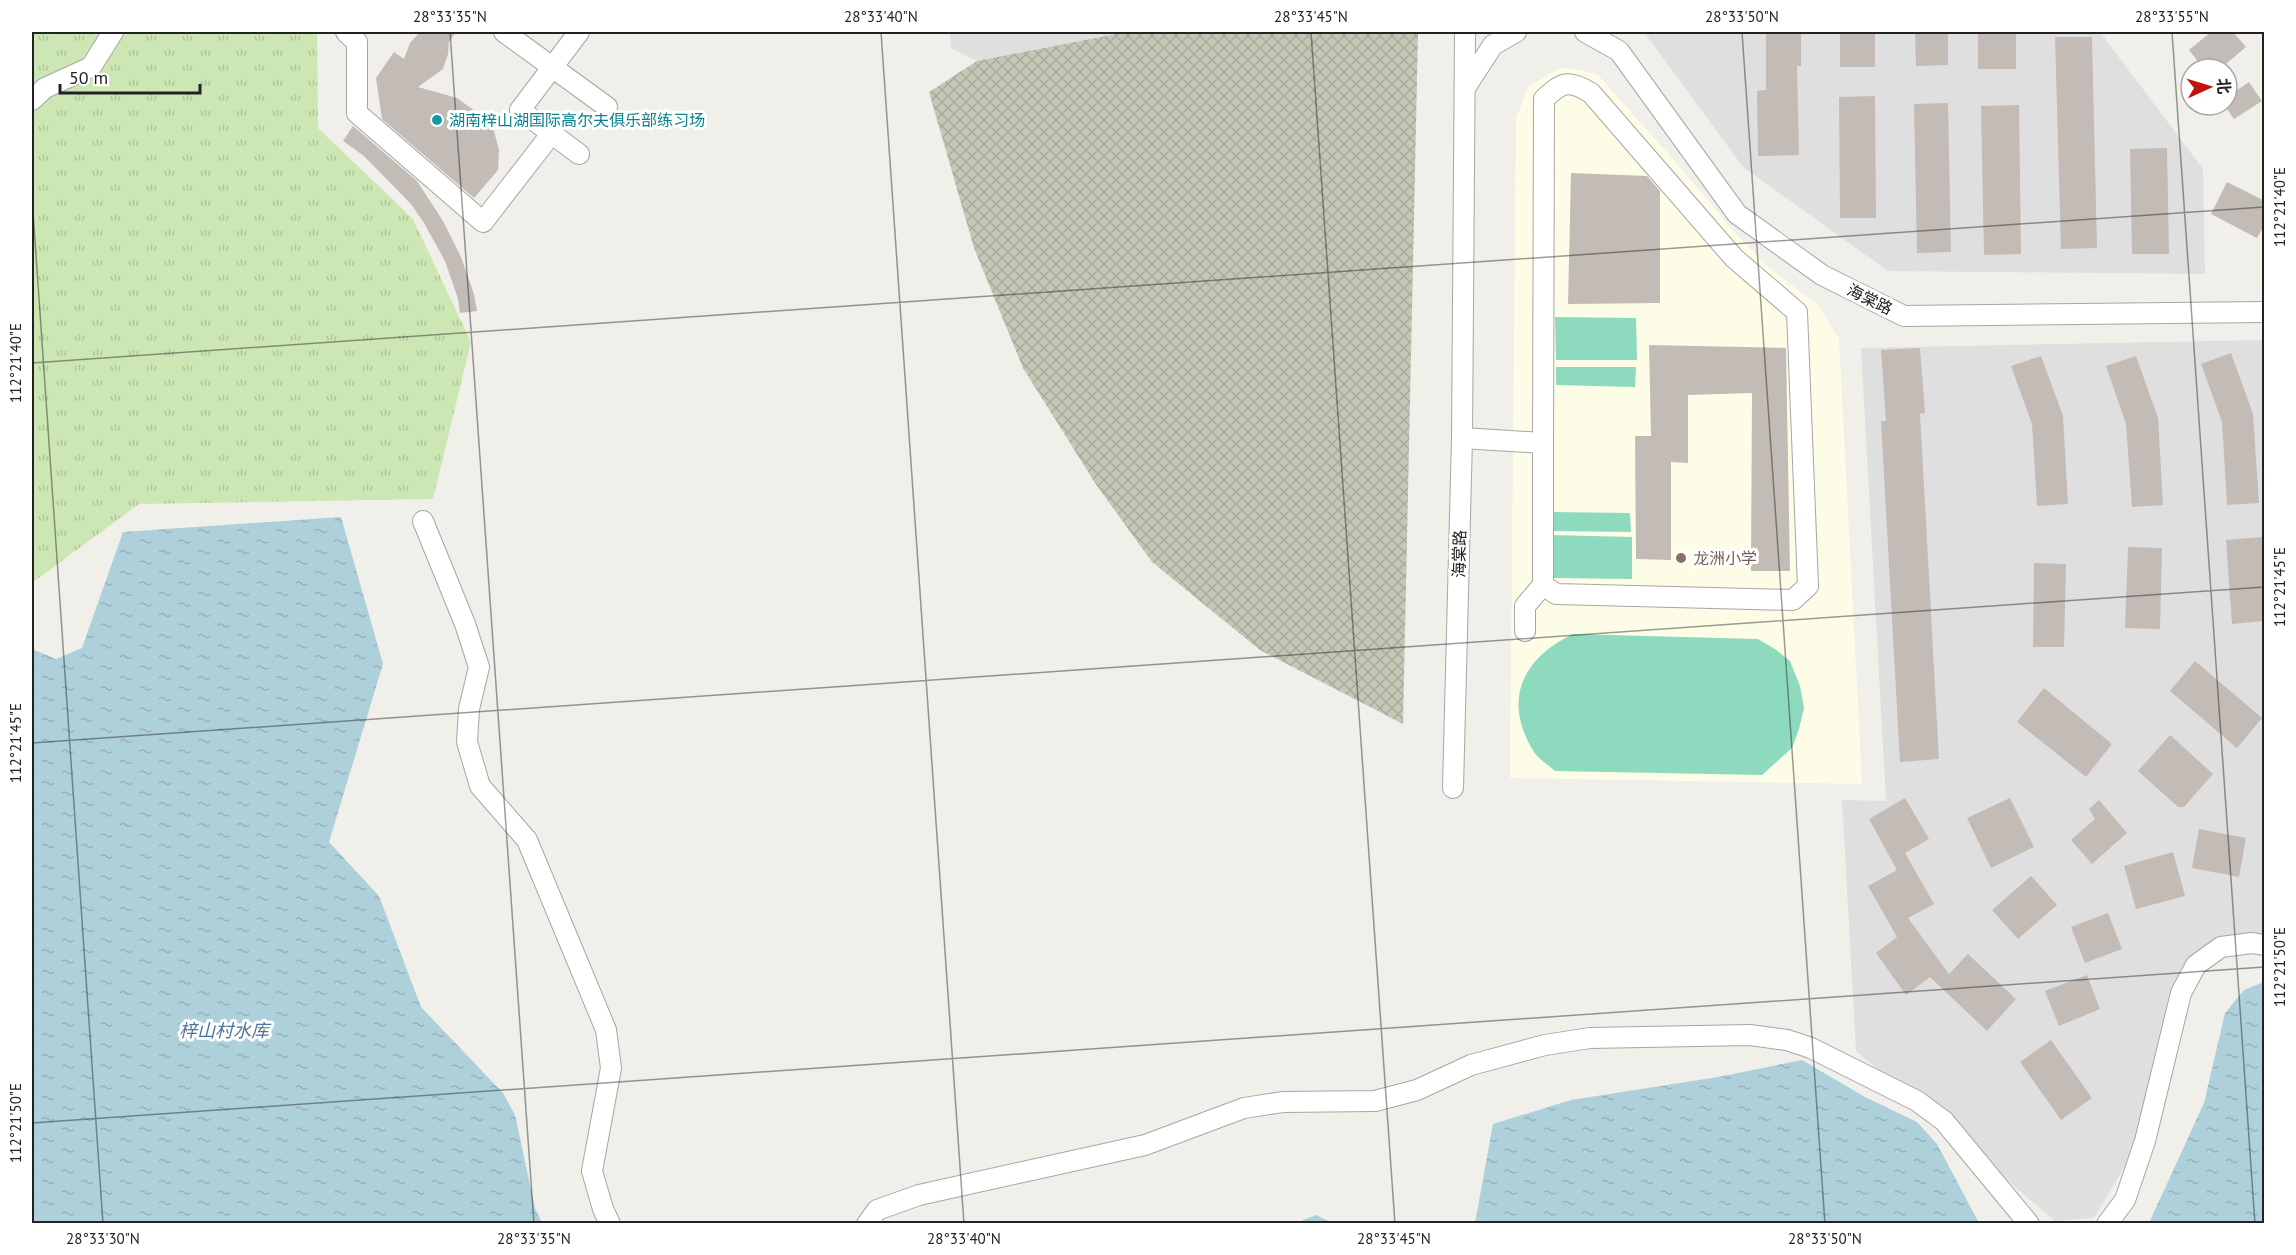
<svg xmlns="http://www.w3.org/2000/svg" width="2296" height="1255" viewBox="0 0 2296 1255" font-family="'PT Sans','Noto Sans SC',sans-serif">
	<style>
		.residential { fill: #e0dfdf }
		.education { fill: #fdfde7 }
		.construction { fill: url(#construction-cross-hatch) }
		.grass { fill: url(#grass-tufts) }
		.pitch { fill: #8edabe }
		.water { fill: url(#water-ripples) }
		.building { fill: #c2bbb6 }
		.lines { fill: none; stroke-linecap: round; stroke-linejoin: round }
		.minor-casing { stroke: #a6a6a6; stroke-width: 22 }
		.minor { stroke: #fff; stroke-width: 20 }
		.ticks { fill: none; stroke: #222; stroke-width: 1.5; stroke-opacity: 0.45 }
		.culture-dot { fill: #0f9aa8; stroke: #fff; stroke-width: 2 }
		.education-dot { fill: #8d6e63; stroke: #fff; stroke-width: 2 }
		.labels { text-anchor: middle; stroke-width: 6; stroke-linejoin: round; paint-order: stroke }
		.culture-label { font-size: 16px; fill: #0d838f; stroke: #fff; text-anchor: start }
		.street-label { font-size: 16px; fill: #222; stroke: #fff }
		.education-label { font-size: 16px; fill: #785e54; stroke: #fff; text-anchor: start }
		.water-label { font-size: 18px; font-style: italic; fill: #4d749c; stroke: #fff }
		.neatline { fill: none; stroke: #222; stroke-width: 2 }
		.ticks-label { font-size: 15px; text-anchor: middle; fill: #222 }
	</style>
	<defs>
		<pattern id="construction-cross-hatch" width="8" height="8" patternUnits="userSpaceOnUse" patternTransform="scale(1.5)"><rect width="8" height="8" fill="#c5c6b5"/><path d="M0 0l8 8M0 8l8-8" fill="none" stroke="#a9aa9b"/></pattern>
		<pattern id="grass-tufts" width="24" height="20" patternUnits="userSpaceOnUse" patternTransform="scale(1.5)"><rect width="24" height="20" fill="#cce7b4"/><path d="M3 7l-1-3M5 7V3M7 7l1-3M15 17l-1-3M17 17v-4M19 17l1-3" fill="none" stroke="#afc69a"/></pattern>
		<pattern id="water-ripples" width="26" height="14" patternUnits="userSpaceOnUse" patternTransform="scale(1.5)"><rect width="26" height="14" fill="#aed0db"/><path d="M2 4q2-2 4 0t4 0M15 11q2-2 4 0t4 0" fill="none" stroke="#95b2bc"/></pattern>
	</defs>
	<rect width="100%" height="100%" fill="#f1efea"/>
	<g class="residential">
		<path d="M950,32h176l-149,29 -26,-13z"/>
		<path d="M1644,32h456l103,137 2,105 -317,-3 -145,-104z"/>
		<path d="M2264,340v603l-67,11 -28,40 -28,145 -47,79 -39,3 -199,-170 -14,-251 44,1 -25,-453z"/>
	</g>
	<path class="education" d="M1562,67l35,7 76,85 63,75 32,33 51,39 20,33 23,445 -352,-6 6,-660 13,-32z"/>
	<path class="construction" d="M1126,32h292l-15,692 -143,-74 -108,-88 -57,-79 -72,-115 -49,-120 -45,-156 48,-31z"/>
	<path class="grass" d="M32,32h285l1,96 95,91 58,123 -38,157 -294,5 -107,79z"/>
	<g class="pitch">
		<path d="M1555,317l81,1 1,42h-81z"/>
		<path d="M1556,367h80l-1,20 -79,-2z"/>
		<path d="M1551,512l79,1 1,19 -79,-1z"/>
		<path d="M1551,535l81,2v42l-80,-1z"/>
		<path d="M1573,634l185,5 17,10 15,12 10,25 4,22 -5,21 -7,19 -30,27 -207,-4c-7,-6 -16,-12 -21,-19 -32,-51 -12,-94 39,-118z"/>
	</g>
	<g class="water">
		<path d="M341,517l42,147 -54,178 50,54 42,111 82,86 12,22 20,93 7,15h-510v-574l24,10 26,-11 41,-116z"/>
		<path d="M2264,982v241h-115l55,-120 21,-90 19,-23z"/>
		<path d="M1802,1060l63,37 52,25 20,22 42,79h-504l18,-99 78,-24 147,-23z"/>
		<path d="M1316,1215l16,8h-36z"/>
	</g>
	<g class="building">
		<path d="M420,32h36l-7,10 -1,12 -5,15 -25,18 39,11 25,18 12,15 5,19 -1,20 -24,28 -92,-79 -6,-41 18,-26 10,7 6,-16z"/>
		<path d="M1766,32h35v34h-4l2,89 -41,1 -1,-65 9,-1z"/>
		<rect x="1840" y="32" width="35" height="35"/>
		<path d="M1915,32h33v33l-32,1z"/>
		<rect x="1978" y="32" width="38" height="37"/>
		<path d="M2211,32h22l13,15 -26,22h-16l-15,-19z"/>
		<path d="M2055,37h37l5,211 -36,1z"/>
		<path d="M2249,82l13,19 -28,18 -7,-10v-12z"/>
		<path d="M1875,96l1,122h-36l-1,-121z"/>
		<path d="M1948,103l3,149 -34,1 -3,-149z"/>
		<path d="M2019,105l2,149 -37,1 -3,-149z"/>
		<path d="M353,126l64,55 26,40 18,36 13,37 3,17 -17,2 -2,-14 -13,-38 -21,-38 -13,-19 -47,-48 -21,-15z"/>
		<path d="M2167,148l2,106h-37l-2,-105z"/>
		<path d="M1571,173l76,3 13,15v112l-92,1z"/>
		<path d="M2227,182l38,19v23l-8,14 -46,-24z"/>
		<path d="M1649,345l137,3 4,223h-39l1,-178 -64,2v68l-17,-1v98l-35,-1 -1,-123h16z"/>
		<path d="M1920,348l5,65 -5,1 19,345 -39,3 -19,-341h5l-5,-71z"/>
		<path d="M2231,353l22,61 6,89 -32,2 -5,-83 -21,-58z"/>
		<path d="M2041,356l22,60 5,88 -31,2 -5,-82 -21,-58z"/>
		<path d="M2136,356l22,62 5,87 -31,2 -6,-83 -20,-58z"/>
		<path d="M2262,537l3,84 -33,3 -6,-84z"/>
		<path d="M2128,547l34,1 -2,81 -35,-1z"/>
		<path d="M2034,563l32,1 -2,83h-31z"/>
		<path d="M2195,661l67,57 -25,30 -67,-57z"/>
		<path d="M2044,688l68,56 -26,33 -69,-55z"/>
		<path d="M2170,735l43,39 -29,33h-6l-40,-36z"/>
		<path d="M1905,798l24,41 -24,14 29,51 -26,14 41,56 19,-20 48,45 -29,32 -57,-54 -24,18 -30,-42 21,-16 -29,-51 29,-16 -28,-51z"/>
		<path d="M2010,798l24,49 -43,21 -24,-50z"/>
		<path d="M2099,800l28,33 -35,31 -21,-24 24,-21 -6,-10z"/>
		<path d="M2199,829l47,9 -7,39 -47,-9z"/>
		<path d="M2173,852l12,44 -49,13 -12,-43z"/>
		<path d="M2031,876l26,29 -39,34 -26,-29z"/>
		<path d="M2108,913l14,36 -37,14 -14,-36z"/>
		<path d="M2087,975l13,34 -41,17 -14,-35z"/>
		<path d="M2051,1040l41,58 -31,22 -41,-58z"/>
	</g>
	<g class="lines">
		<g class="minor-casing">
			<g id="minor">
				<path d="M346,32l11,10v71l126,109 69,-89"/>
				<path d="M504,32l103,75"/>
				<path d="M579,32l-59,78 59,44"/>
				<path d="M1585,32l34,19 118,163 85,61 82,41 360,-4"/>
				<path d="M1465,88l28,-43 23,-13"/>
				<path d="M32,100l13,-12 46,-21 22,-35"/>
				<path d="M1462,438l81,5v142l13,9 237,6 15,-14 -11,-274 -63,-54 -143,-165c-22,-14 -29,-11 -47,6l-1,344"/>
				<path d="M423,521l42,103 14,43 -10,42 -2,33 13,44 47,54 79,190 5,38 -19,103 11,38 7,15"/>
				<path d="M1525,631v-25l18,-21"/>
				<path d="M1453,788l9,-350 3,-406"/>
				<path d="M867,1224l10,-14 42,-15 226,-50 99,-37 39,-6 92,-1 42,-11 54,-25 74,-20 45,-7 160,-3 37,5 24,8 106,53 27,20 85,103"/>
				<path d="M2107,1224l18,-24 20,-59 36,-148 15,-28 25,-18 31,-4 12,2"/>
			</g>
		</g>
		<use href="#minor" class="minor"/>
	</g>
	<path class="ticks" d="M450,32l84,1192M881,32l83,1192M1311,32l84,1192M1742,32l83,1192M2172,32l83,1192M32,197l71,1027M32,363l2232,-156M32,743l2232,-156M32,1123l2232,-156"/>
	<circle class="culture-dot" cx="437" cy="120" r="6"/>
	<circle class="education-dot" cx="1681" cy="558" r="6"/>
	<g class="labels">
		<g class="culture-label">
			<text x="449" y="126">湖南梓山湖国际高尔夫俱乐部练习场</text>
		</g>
		<g class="street-label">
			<text transform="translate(1870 299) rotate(26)" y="6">海棠路</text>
			<text transform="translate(1459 554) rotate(-89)" y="6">海棠路</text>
		</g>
		<g class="education-label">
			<text x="1693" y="564">龙洲小学</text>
		</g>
		<g class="water-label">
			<text x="224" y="1037">梓山村水库</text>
		</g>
	</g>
	<rect width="2296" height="1255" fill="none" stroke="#ffffff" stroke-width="66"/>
	<g transform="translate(2209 87) rotate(86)"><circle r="28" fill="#ffffff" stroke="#a7a7a7" stroke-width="1.5"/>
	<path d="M0-4.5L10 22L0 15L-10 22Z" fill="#c5110e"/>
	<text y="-9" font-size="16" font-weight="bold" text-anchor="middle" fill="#222222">北</text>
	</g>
	<path d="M60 84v9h140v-9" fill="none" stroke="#222222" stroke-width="3"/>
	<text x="69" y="84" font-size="18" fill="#222222" stroke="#ffffff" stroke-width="4.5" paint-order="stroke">50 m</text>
	<rect x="33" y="33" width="2230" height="1189" class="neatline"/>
	<g class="ticks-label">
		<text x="450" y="22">28°33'35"N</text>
		<text x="881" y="22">28°33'40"N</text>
		<text x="1311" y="22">28°33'45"N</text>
		<text x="1742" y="22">28°33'50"N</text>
		<text x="2172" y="22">28°33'55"N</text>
		<text transform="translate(2280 207) rotate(-90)" y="5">112°21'40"E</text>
		<text transform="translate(16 363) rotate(-90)" y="5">112°21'40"E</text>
		<text transform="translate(2280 587) rotate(-90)" y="5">112°21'45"E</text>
		<text transform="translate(16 743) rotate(-90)" y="5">112°21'45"E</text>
		<text transform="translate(2280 967) rotate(-90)" y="5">112°21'50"E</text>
		<text transform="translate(16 1123) rotate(-90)" y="5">112°21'50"E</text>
		<text x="103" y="1244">28°33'30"N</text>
		<text x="534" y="1244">28°33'35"N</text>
		<text x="964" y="1244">28°33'40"N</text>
		<text x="1394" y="1244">28°33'45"N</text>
		<text x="1825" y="1244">28°33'50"N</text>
	</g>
</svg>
